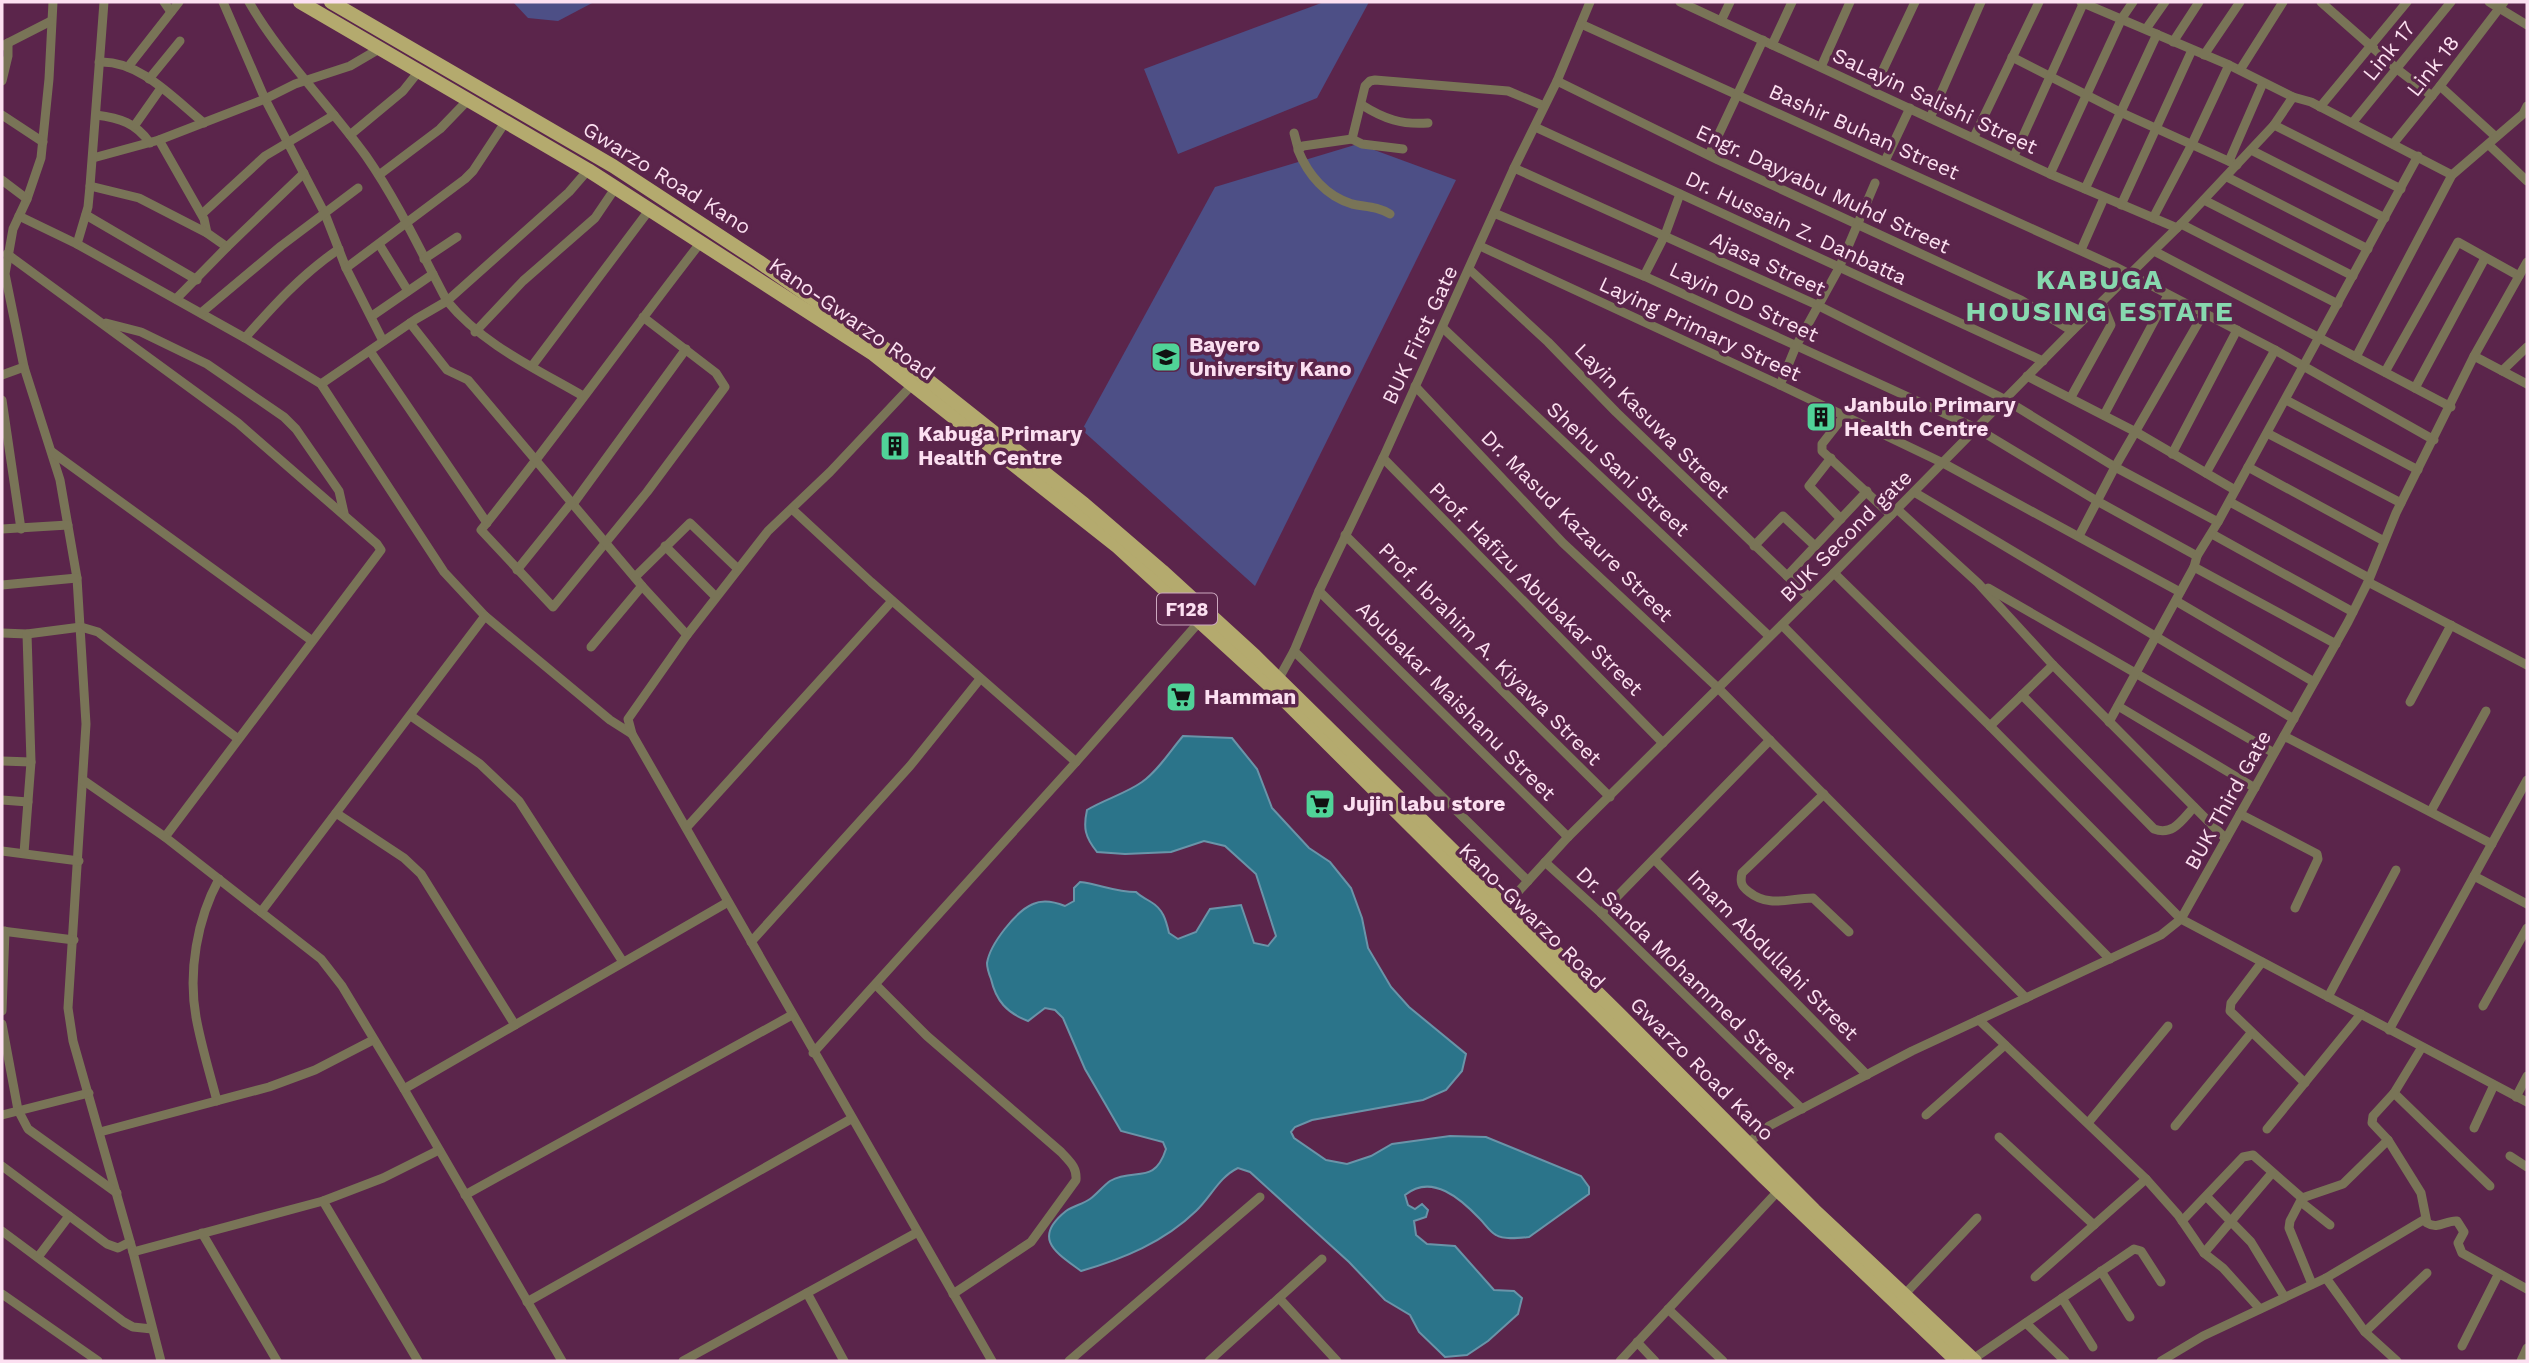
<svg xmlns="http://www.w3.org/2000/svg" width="2529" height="1363" viewBox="0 0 2529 1363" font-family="'Work Sans',sans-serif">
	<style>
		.green { fill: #4d4f86 }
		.water { fill: #2b748a; stroke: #6a94a9; stroke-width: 2 }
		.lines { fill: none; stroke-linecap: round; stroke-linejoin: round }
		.minor { stroke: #797457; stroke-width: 9 }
		.primary { stroke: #b4aa6e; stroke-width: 14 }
		.labels { text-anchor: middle; stroke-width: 7; stroke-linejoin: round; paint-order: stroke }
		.shield { fill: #5b254b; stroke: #cca8bf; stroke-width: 2 }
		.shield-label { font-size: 19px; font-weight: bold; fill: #fce0f1 }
		.street-label { font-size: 21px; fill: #fce0f1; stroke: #5b254b }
		.poi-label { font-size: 21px; font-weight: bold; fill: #fce0f1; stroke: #5b254b; text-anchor: start }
		.district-label { font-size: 28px; font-weight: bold; letter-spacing: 2px; fill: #87d8ae; stroke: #5b254b }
	</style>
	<rect width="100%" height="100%" fill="#5b254b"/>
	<g class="green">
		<path d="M513,2h81l-36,19 -30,-3z"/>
		<path d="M1324,2h45l-52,96 -139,56 -34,-85z"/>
		<path d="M1358,144l98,36 -201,406 -173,-156 133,-243z"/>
	</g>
	<path class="water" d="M1183,736l49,2 25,31 15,39 37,40 21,14 21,26 11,30 6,30 23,39 18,20 57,47 -4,17 -16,19 -23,10 -111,20 -17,7 -4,5 3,6 32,22 21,4 24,-8 21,-12 58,-8 36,1 95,39 8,11v7l-60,43c-10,1 -25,3 -33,-2 -6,-3 -11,-11 -16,-16 -19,-20 -48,-46 -75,-24l3,10 7,4 7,-5 6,6 -2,7 -12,4 2,14 11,9 28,2 39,44 20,1 8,7 -4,16 -30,27 -21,14 -22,2 -26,-25 -9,-17 -25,-15 -36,-38 -99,-90 -12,-4c-19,9 -27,29 -42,43 -32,31 -73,48 -115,60 -24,-18 -50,-32 -15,-60 7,-5 17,-7 24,-12 7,-5 13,-13 20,-18 25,-14 44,5 56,-32l-3,-7 -42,-11 -36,-62 -22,-51 -8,-8 -10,-2 -17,13c-21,-8 -32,-20 -37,-42 -2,-5 -4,-12 -4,-16 3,-19 29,-52 46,-59 11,-5 22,-2 32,2l9,-5v-13l6,-6c19,2 35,10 56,10 5,5 9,6 15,10 12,7 15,18 18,31l9,6 18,-7 14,-23 31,-4 13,38 14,3 8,-10 -20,-62 -31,-28 -21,-5 -33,11 -46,2 -28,-2c-12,-15 -14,-24 -10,-42 18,-11 38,-16 55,-28 16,-11 28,-31 41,-46z"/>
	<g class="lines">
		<g class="minor">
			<path d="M53,2l-4,77 -8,79 -14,41 -14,30 -8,45 19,93 36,113 17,98 9,146 -18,284 5,33 60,211 28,109"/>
			<path d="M164,2l7,10"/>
			<path d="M223,2l42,97 60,115 21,54 37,73"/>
			<path d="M249,2c31,54 80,103 117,154 32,46 55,96 81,145 36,44 88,67 136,95"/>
			<path d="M1680,2l370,172 127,54"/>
			<path d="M2081,2l148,63 64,32 18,5 141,73"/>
			<path d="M2321,2l76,67 35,27"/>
			<path d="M2489,2l38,23"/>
			<path d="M1721,21l9,-19"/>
			<path d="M1581,24l531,241 163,85 159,90"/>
			<path d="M2146,29l19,-27"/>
			<path d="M2173,42l26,-40"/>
			<path d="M1772,45l20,-43"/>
			<path d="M2,46l49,-25"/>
			<path d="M2204,55l36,-53"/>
			<path d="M2012,57l108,55 117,53"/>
			<path d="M99,62c41,-2 75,37 105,61"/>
			<path d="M128,67l51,-65"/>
			<path d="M1821,67l29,-65"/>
			<path d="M2240,70l43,-68"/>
			<path d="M149,79l31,-38"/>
			<path d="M2,81l6,-25v-13"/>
			<path d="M1557,81l161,79 303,140 51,31"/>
			<path d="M2440,86l56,51"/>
			<path d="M1873,91l42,-89"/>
			<path d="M1362,105c22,14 40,20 66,18"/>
			<path d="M2320,107l87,-105"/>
			<path d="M2,115l41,27"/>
			<path d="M96,115c24,3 40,8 54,28"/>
			<path d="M1930,118l51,-116"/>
			<path d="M2353,122l98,-120"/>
			<path d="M135,125l26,-37"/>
			<path d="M2274,125l127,64"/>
			<path d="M1535,127l508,234"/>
			<path d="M1294,133l4,15"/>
			<path d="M350,135l53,-44 16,-20"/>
			<path d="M1974,137l65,-135"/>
			<path d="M1352,139l10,5 41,5"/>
			<path d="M159,140l45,79 3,14"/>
			<path d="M2393,144l47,-58 64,-84"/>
			<path d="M2489,145l38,36"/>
			<path d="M2251,150l134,68"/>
			<path d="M1709,155l54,-115"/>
			<path d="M2014,156l70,-154"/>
			<path d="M93,158l66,-18 106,-41 30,-15 55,-18 29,-17"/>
			<path d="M1885,161l25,-53"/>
			<path d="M2229,161l34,-78"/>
			<path d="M1514,168l303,137 187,94 111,68 103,55"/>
			<path d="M2050,174l72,-156 11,-16"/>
			<path d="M379,175l61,-46 28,-29"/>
			<path d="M2227,177l141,72"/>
			<path d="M2,180l25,19"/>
			<path d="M90,186l49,12 68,35 20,14"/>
			<path d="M2085,189l72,-155"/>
			<path d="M2204,200l149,76"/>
			<path d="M2121,205l71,-155"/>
			<path d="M1494,213l150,63 332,152 121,73 100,55"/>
			<path d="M202,214l63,-58 69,-41"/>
			<path d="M1390,214c-13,-8 -24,-7 -38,-10 -26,-8 -44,-29 -54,-54l5,-4 49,-7 13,-53 5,-5 5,-1 133,11 36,15"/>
			<path d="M86,215l111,65"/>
			<path d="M19,216l58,28 168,94 76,46 123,188 41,44 125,104 22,14"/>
			<path d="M2153,218l39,-74 37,-79"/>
			<path d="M2181,224l157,80"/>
			<path d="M77,244l11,-37 2,-21 14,-184"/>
			<path d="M379,244l29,47"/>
			<path d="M1480,246l300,139 163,78 237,129"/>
			<path d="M2081,250l23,-52"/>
			<path d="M2154,251l297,156"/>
			<path d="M7,254l231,169 139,121 4,6 -216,287"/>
			<path d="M424,259l33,-22"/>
			<path d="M346,268l119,-89 8,-8 33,-50"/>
			<path d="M1470,270l78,72 68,70 193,185"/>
			<path d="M1644,276l21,-41 15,-41"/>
			<path d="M176,299l51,-52 77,-74"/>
			<path d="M201,313l80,-67 77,-58"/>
			<path d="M372,316l61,-42"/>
			<path d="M643,317l73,56 9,14 -78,105 -94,115 -72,-77c76,-94 146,-193 220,-288"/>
			<path d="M106,323l35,9 66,32 77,53 12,12 43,62 5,22"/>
			<path d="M410,323l37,47 21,10 174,206 45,49"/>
			<path d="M1443,328l326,308"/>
			<path d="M475,332l48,-51 72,-63 21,-31"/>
			<path d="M245,338c29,-33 57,-64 94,-89"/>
			<path d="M370,351l117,172"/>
			<path d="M2474,356l53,28"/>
			<path d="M2356,357l96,-182 71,-61 4,-8"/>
			<path d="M532,366l118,-157"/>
			<path d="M2502,371l25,-24"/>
			<path d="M2385,372l73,-130 61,34"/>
			<path d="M2,375l22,-8"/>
			<path d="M2027,376l109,56 99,58"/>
			<path d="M321,384l95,-65 31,-18 122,-109 19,-22"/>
			<path d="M912,385l-82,87 -62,59 -81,104 -59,84 4,15 360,627"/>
			<path d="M1780,385l16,-39 43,-78 36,-85"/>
			<path d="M1415,386l148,157 154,144 309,311"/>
			<path d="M2415,388l70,-130"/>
			<path d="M2071,397l40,-72 -9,-22"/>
			<path d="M2,400l19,129"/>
			<path d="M2286,400l132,70"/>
			<path d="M2104,415l64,-120"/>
			<path d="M1844,416l-22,28v7l69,64"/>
			<path d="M2267,433l134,70"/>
			<path d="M52,452l259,188"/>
			<path d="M2172,454l65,-124"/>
			<path d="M1383,458l280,285"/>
			<path d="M1831,458l-22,28 32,33"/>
			<path d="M2248,467l136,74"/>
			<path d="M2206,473l69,-123"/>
			<path d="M1914,492l380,227"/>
			<path d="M2230,502l139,76"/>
			<path d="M573,504l113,-155"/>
			<path d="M792,509l79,73 205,180"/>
			<path d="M1897,509l81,74 75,82 173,174"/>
			<path d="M2,529l66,-4"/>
			<path d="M2212,534l141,78"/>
			<path d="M1345,535l265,262"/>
			<path d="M2079,536l36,-69 90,-156"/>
			<path d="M665,546l51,51"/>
			<path d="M1754,546l29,-30 32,30"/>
			<path d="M2194,567l142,77"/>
			<path d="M517,570l54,-67"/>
			<path d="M1834,573l156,153 191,193 346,183"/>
			<path d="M1787,576l80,-85"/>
			<path d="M635,577l55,-54 48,46"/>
			<path d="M2368,582l159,83"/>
			<path d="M2,585l75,-7"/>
			<path d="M1988,588l286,165"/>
			<path d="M1319,591l249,246"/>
			<path d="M2176,601l138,81"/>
			<path d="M1782,625l328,334"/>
			<path d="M2,633l25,1 54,-7 17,5 139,106"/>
			<path d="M591,647l51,-61"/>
			<path d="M1294,651l234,230"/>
			<path d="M1278,680l16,-29 25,-60 64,-133 131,-290 43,-87 33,-79"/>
			<path d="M2022,695l132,134c19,7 28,-9 40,-22"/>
			<path d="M2410,702l41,-77"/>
			<path d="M2118,706l137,82"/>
			<path d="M411,716l69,48 39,37 104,161"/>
			<path d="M2109,722l85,-155 3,-11 21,-34 200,-366"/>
			<path d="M1990,726l63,-61"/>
			<path d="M2284,736l208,108"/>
			<path d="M2,761l29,1"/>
			<path d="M83,780l82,57 156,122 21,27 62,103 158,272"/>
			<path d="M1824,794l-82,79c-2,9 -1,13 7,19 20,16 40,6 64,6l36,34"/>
			<path d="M2,800l26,2"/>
			<path d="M2431,811l55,-100"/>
			<path d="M336,813l68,45 17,16 94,151"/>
			<path d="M2240,814l77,40 1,5 -23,49"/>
			<path d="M687,827l205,-226"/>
			<path d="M2,851l77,10"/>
			<path d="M24,853l7,-91 -4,-128"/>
			<path d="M1654,859l213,216"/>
			<path d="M1545,862l56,51 201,196"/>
			<path d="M2474,876l53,28"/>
			<path d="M1506,905l62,-68 266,-264 238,-242 109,-107 93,-99 19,-28"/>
			<path d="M261,912l224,-296"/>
			<path d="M1601,913l169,-173"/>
			<path d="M2,931l72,9"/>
			<path d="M751,942l159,-176 70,-87"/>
			<path d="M2262,962l-31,41 -1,8 75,72"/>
			<path d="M876,985l51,51 134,116c9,10 16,15 15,28l-45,62 -78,52"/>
			<path d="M2328,997l68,-127"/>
			<path d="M2483,1006l44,-78"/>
			<path d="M2,1011l3,-80"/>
			<path d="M1979,1020l167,159 32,36 26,38 19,15 37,41"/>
			<path d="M2,1024l16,86 10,19 89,64"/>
			<path d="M2389,1030l138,-250"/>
			<path d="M2422,1047l-28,46 96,93"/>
			<path d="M813,1053l263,-291 124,-141"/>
			<path d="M404,1089l324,-187"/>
			<path d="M2394,1093l-21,23 -1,7 16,17 33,53 6,30c11,7 19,-3 30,-2l7,11 -6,11 4,10 65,36"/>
			<path d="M2516,1097l11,-21"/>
			<path d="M217,1101c-7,-27 -16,-56 -21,-84 -8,-45 1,-98 23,-138"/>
			<path d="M2,1115l87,-22"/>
			<path d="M1926,1115l79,-70"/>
			<path d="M2088,1123l80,-97"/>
			<path d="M2175,1126l76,-93"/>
			<path d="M2474,1128l20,-43"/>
			<path d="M2267,1129l94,-115"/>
			<path d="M100,1132l169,-45 46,-17 58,-30"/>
			<path d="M1999,1137l95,88"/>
			<path d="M1747,1144l22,-18 143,-75 249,-116 20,-16 167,-297 20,-40 28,-69 78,-157 53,-94"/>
			<path d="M2510,1156l17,11"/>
			<path d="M2,1166l105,78 11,4 12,-6"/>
			<path d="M465,1195l327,-180"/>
			<path d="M2207,1197l44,45 33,54"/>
			<path d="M2302,1198l41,-14 45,-44"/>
			<path d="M323,1201l95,160"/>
			<path d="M2301,1202l29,23"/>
			<path d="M2182,1221l61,-64 10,-2 49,43 -12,23 -1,7 23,56"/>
			<path d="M2,1231l122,91 9,5 19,2"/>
			<path d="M202,1233l75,128"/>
			<path d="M133,1252l190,-51 60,-23 56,-28"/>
			<path d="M2204,1253l68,-80"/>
			<path d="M38,1257l31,-41"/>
			<path d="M2101,1271l29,46"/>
			<path d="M2035,1277l111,-98"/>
			<path d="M2326,1278l39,54 32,29"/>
			<path d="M807,1293l37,68"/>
			<path d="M2,1294l96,67"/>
			<path d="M1904,1295l73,-77"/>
			<path d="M1279,1298l58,63"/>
			<path d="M2062,1298l31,49"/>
			<path d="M527,1302l324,-183"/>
			<path d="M1668,1309l55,52"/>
			<path d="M2026,1323l39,38"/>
			<path d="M2365,1332l62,-59"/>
			<path d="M1637,1342l18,19"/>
			<path d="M2462,1346l36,-71"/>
			<path d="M1973,1359l161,-110 7,2 20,31"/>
			<path d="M683,1361l233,-128"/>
			<path d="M1069,1361l191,-164"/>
			<path d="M1209,1361l113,-102"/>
			<path d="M1620,1361l158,-170"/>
			<path d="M2161,1361l42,-25 123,-58 99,-59"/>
			<path d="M2521,1361l6,-13"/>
		</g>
		<g class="primary">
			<path d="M300,2l288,168 284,183 246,194 149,136 496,493 194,185"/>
			<path d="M331,2l282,164 145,95 152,105 174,138 78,67 93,85 364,358 195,196 161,151"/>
		</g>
	</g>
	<defs>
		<g id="university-square" transform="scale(1.575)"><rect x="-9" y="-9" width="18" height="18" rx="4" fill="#50d398" stroke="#5b254b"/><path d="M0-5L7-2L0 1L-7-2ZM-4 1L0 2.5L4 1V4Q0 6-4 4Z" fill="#111"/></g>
		<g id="building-square" transform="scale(1.575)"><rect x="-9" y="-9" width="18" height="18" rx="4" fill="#50d398" stroke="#5b254b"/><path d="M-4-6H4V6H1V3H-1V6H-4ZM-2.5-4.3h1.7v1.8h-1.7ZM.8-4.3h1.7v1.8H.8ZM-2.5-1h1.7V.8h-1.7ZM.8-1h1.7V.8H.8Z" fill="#111"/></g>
		<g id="supermarket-square" transform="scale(1.575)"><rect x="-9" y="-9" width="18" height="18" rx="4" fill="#50d398" stroke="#5b254b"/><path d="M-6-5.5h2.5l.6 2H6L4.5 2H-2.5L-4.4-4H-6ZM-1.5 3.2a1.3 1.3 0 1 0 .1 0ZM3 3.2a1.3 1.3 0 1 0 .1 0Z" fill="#111"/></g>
	</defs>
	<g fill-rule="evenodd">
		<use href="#university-square" x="1166" y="357"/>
		<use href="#building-square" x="1821" y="417"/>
		<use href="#building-square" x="895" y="446"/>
		<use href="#supermarket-square" x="1181" y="697"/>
		<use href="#supermarket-square" x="1320" y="804"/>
	</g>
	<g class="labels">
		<rect class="shield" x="1157" y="593.5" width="60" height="31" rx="5"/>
		<g class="shield-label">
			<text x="1187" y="616">F128</text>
		</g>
		<g class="street-label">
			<text transform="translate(2389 51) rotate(-51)" y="7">Link 17</text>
			<text transform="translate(2433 66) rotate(-52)" y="7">Link 18</text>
			<text transform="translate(1935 101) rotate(25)" y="7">SaLayin Salishi Street</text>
			<text transform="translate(1864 132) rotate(24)" y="7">Bashir Buhan Street</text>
			<text transform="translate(667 178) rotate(32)" y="7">Gwarzo Road Kano</text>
			<text transform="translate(1823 189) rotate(25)" y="7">Engr. Dayyabu Muhd Street</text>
			<text transform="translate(1796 228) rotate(25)" y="7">Dr. Hussain Z. Danbatta</text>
			<text transform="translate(1768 264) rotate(25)" y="7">Ajasa Street</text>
			<text transform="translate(1744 302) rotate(25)" y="7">Layin OD Street</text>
			<text transform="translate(852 319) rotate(35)" y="7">Kano-Gwarzo Road</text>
			<text transform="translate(1700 329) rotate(25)" y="7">Laying Primary Street</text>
			<text transform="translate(1420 335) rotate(-65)" y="7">BUK First Gate</text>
			<text transform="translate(1652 421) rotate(45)" y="7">Layin Kasuwa Street</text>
			<text transform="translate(1618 469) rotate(43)" y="7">Shehu Sani Street</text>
			<text transform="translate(1577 526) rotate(45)" y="7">Dr. Masud Kazaure Street</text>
			<text transform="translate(1846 536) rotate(-45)" y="7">BUK Second gate</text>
			<text transform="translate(1536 589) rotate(45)" y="7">Prof. Hafizu Abubakar Street</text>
			<text transform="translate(1490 654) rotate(45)" y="7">Prof. Ibrahim A. Kiyawa Street</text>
			<text transform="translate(1456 701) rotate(45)" y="7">Abubakar Maishanu Street</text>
			<text transform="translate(2228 800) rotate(-61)" y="7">BUK Third Gate</text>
			<text transform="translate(1532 916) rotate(45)" y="7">Kano-Gwarzo Road</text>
			<text transform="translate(1773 955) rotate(45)" y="7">Imam Abdullahi Street</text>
			<text transform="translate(1686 973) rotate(44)" y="7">Dr. Sanda Mohammed Street</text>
			<text transform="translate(1702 1069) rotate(45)" y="7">Gwarzo Road Kano</text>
		</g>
		<g class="poi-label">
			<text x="1189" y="352">Bayero<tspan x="1189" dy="24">University Kano</tspan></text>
			<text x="1844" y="412">Janbulo Primary<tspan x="1844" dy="24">Health Centre</tspan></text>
			<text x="918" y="441">Kabuga Primary<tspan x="918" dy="24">Health Centre</tspan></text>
			<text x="1204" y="704">Hamman</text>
			<text x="1343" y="811">Jujin labu store</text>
		</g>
		<g class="district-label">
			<text x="2100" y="289">KABUGA<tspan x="2100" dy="32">HOUSING ESTATE</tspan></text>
		</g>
	</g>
	<rect width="2529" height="1363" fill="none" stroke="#fce0f1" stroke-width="7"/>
</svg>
